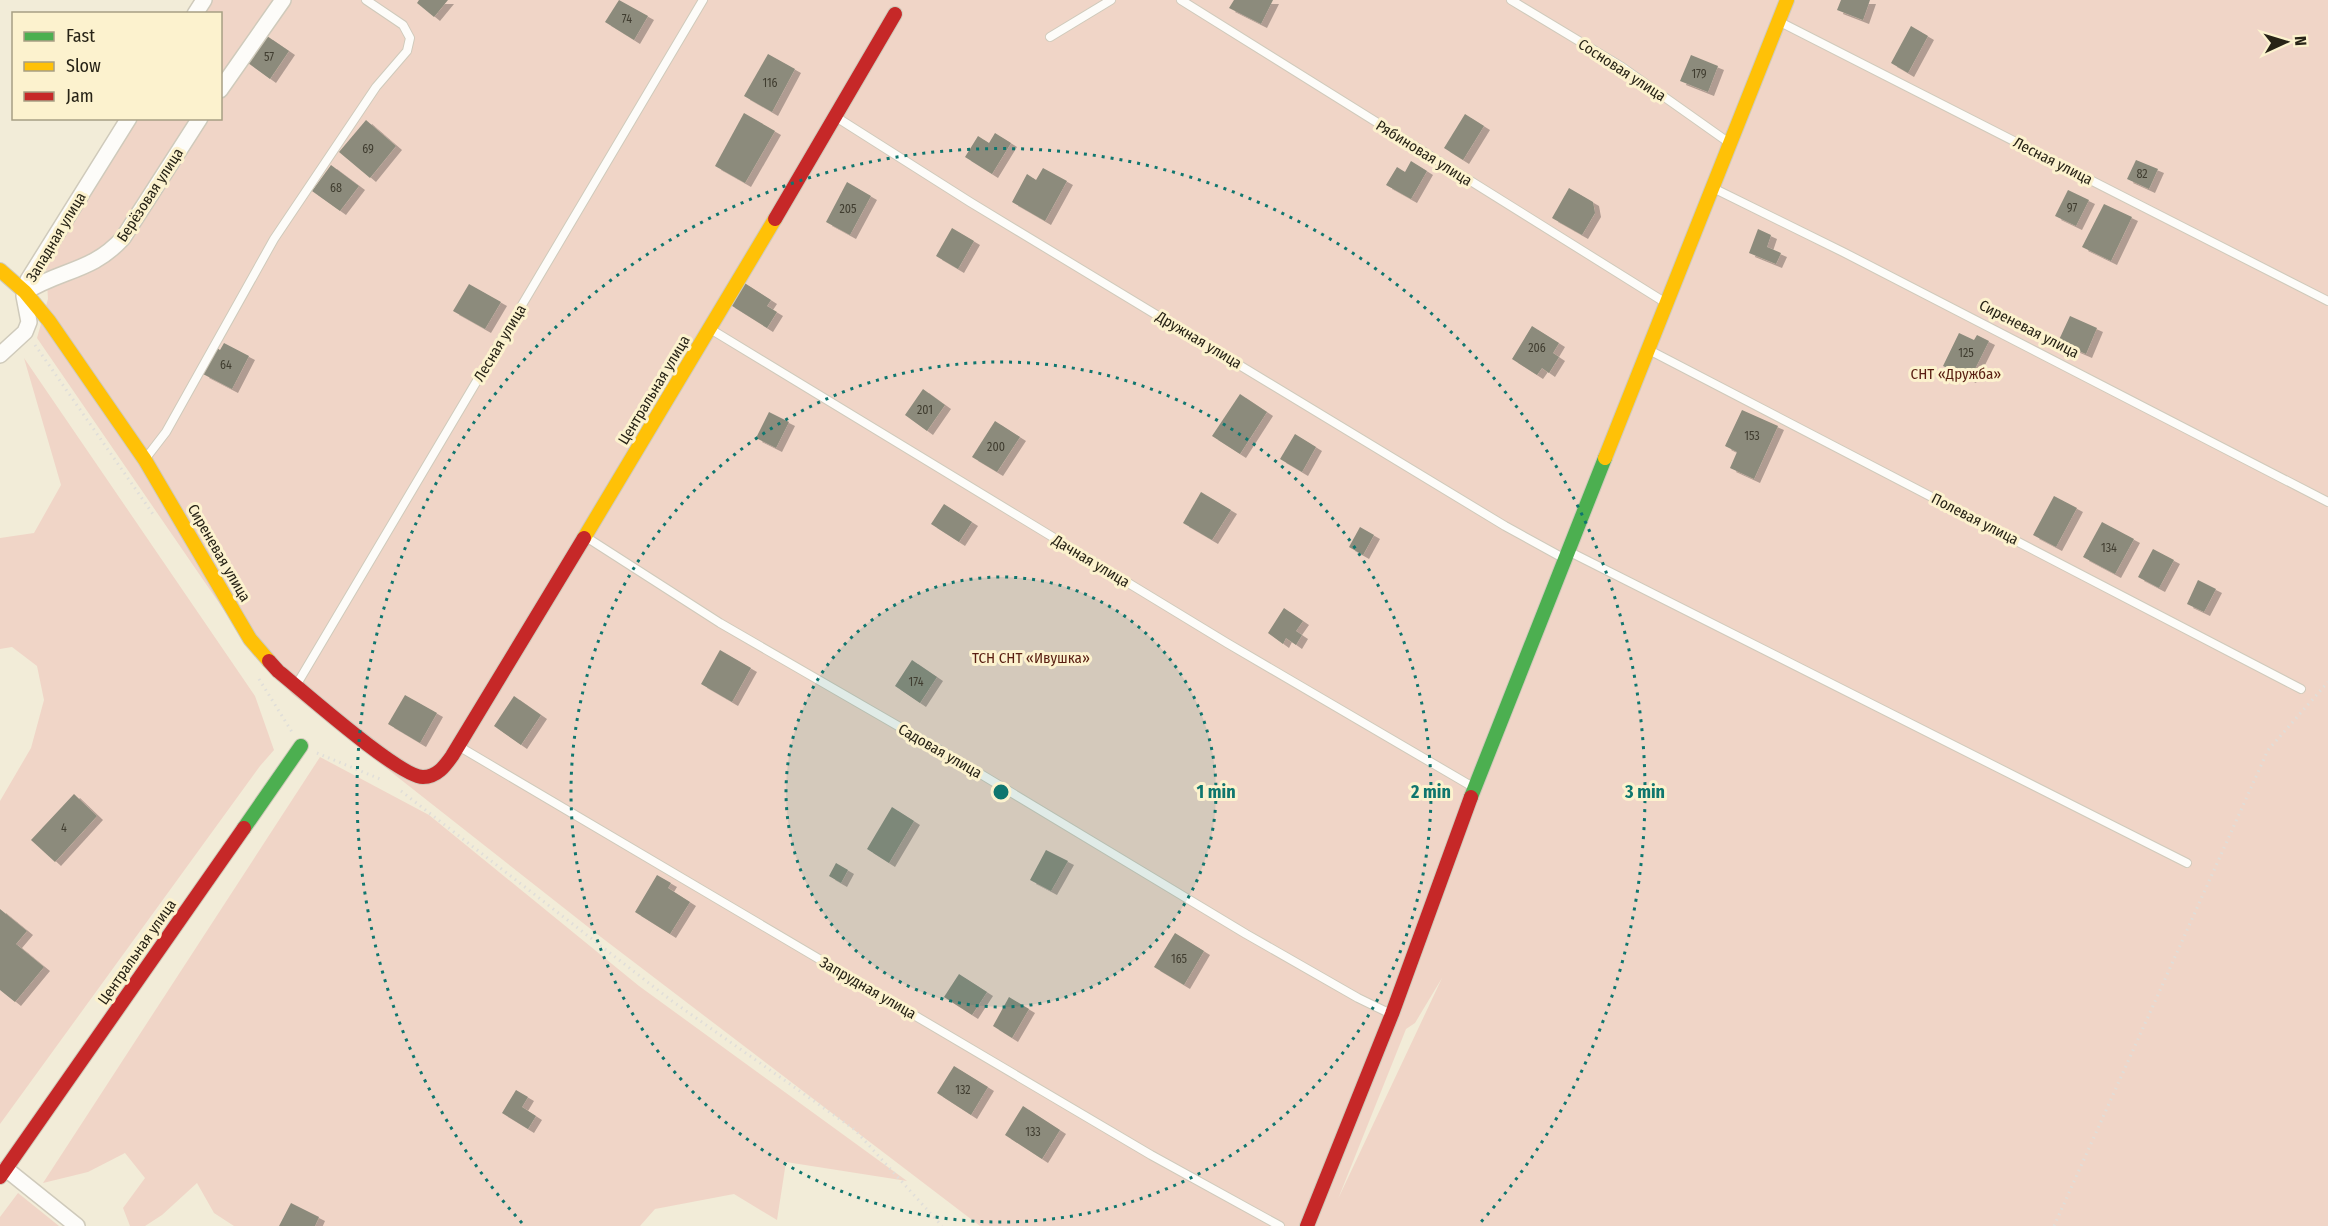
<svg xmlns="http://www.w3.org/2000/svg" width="2328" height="1226" viewBox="0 0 2328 1226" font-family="'Fira Sans Condensed',sans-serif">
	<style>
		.green { fill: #f0d5c7; fill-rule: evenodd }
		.building { fill: #8c8b7c; filter: url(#shadow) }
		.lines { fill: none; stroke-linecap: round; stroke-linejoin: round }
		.lane-casing { stroke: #cfcabb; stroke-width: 10 }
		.street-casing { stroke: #cfcabb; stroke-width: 18 }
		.fast-casing { stroke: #cfcabb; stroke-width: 16 }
		.slow-casing { stroke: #cfcabb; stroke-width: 16 }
		.jam-casing { stroke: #cfcabb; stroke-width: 16 }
		.path { stroke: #e0ded9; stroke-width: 3; stroke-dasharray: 1.5 4.5; stroke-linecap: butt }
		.lane { stroke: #fdfcf9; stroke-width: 8 }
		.street { stroke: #fdfcf9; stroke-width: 15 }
		.fast { stroke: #4caf50; stroke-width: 14 }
		.slow { stroke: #ffc107; stroke-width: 14 }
		.jam { stroke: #c62828; stroke-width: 14 }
		.ring { fill: none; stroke: #0f766e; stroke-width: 3; stroke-dasharray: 3 6 }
		.labels { text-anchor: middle; stroke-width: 6; stroke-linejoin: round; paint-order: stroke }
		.number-label { font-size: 12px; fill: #403d30 }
		.street-label { font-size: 15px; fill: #272316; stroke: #fcf2ce }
		.park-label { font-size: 15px; fill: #591e11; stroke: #fcf2ce }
		.centre { fill: #0f766e; stroke: #fcf2ce; stroke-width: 3 }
		.ring-label { font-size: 18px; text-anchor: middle; font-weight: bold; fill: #0f766e; stroke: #fcf2ce; stroke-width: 6; stroke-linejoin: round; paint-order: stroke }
	</style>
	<defs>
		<filter id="shadow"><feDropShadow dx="6" dy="4" stdDeviation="0" flood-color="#0004"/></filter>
	</defs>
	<rect width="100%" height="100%" fill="#f2ecd8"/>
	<g class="green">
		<path d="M213,0h2115v1226h-1348l-383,-292 -305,-240 -42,-46 -213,-310 11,-39 -2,-32 92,-148 82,-1v-104l-16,-1zM1442,978l-104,221 68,-170 9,-6z"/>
		<path d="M24,358l231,338 19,54 -14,16 -260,358v-323l31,-53 13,-48 -7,-34 -25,-19 -12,2v-111l34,-5 27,-48z"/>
		<path d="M320,757l109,58 210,171 268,195 -121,-19 -9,58 -43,-26 -79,15 -15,17h-406l-20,-13 -17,-30 -35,32 -17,11h-15l-7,-18 22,-30 -20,-25 -37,19 -45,11z"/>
		<path d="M18,1193l41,33h-59v-9z"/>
	</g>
	<g class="building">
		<path d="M419,0h29l-14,17 -17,-14z"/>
		<path d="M619,0l29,16 -14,24 -29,-18z"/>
		<path d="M1234,0h39l-12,24 -32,-16z"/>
		<path d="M1841,0h29l-7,20 -26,-10z"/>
		<path d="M1911,26l17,10 -20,37 -17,-10z"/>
		<path d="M267,36l22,15 -19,28 -22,-16z"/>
		<path d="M768,54l27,15 -23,43 -28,-16z"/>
		<path d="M1691,55l27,11 -10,26 -28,-11z"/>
		<path d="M744,113l31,18 -30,52 -30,-17z"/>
		<path d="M1465,114l19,12 -21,34 -19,-12z"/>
		<path d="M366,120l30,26 -26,32 -31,-26z"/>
		<path d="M995,133l16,10 -19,31 -27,-17 13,-21 11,7z"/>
		<path d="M2136,160l22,9 -9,20 -22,-10z"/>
		<path d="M1411,161l16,10 -16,28 -25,-14 11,-18 8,5z"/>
		<path d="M331,165l28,21 -19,25 -28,-20z"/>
		<path d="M1043,168l24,13 -22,40 -33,-19 15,-28 9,6z"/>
		<path d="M847,182l24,14 -21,39 -24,-13z"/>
		<path d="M1569,188l24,14 2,11 -13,22 -30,-17z"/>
		<path d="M2068,190l21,10 -13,26 -21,-10z"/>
		<path d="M2104,204l28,13 -21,44 -29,-14z"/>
		<path d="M952,228l22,13 -16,28 -22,-13z"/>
		<path d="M1758,229l13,6 -4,12 14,6 -5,11 -27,-11z"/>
		<path d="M743,282l28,18 -4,6 10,6 -10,16 -38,-24z"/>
		<path d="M469,284l32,18 -16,27 -32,-18z"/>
		<path d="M2070,316l27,12 -11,26 -28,-12z"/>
		<path d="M1532,326l27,17 -6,10 6,4 -10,16 -7,-5 -5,7 -25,-16z"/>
		<path d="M1959,333l15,7 3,-5 12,6 -19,38 -27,-13z"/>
		<path d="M224,343l25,13 -17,33 -29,-15 14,-26 3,2z"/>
		<path d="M923,389l22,16 -18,26 -22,-16z"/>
		<path d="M1240,394l27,18 -27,42 -28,-18z"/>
		<path d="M1742,410l36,16 -24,53 -24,-11 7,-16 -12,-6z"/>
		<path d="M769,412l20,10 -13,26 -20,-10z"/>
		<path d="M995,421l25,16 -23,35 -25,-15z"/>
		<path d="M1295,434l21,13 -14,25 -22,-13z"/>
		<path d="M1201,492l30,18 -19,30 -29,-17z"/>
		<path d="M2054,496l23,12 -21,39 -23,-12z"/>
		<path d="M944,504l28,18 -13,20 -28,-18z"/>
		<path d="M2102,522l32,17 -19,35 -32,-17z"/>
		<path d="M1360,527l14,8 -11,20 -14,-8z"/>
		<path d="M2153,549l21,11 -15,28 -21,-11z"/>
		<path d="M2198,580l18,9 -12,23 -17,-8z"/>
		<path d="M1284,608l19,13 -7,10 6,4 -6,10 -10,-7 -3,6 -15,-11z"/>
		<path d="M720,650l31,18 -19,34 -31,-18z"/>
		<path d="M912,660l25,17 -17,26 -25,-17z"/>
		<path d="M405,695l32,18 -17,30 -32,-19z"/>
		<path d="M514,696l27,19 -20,30 -27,-19z"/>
		<path d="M74,794l23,22 -42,46 -24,-22z"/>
		<path d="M892,807l22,14 -25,42 -22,-14z"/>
		<path d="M1046,850l22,11 -17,30 -21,-11z"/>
		<path d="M836,863l12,7 -7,13 -12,-7z"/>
		<path d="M657,875l14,8 -3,5 22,14 -20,32 -35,-22z"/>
		<path d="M0,909l27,22 -11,13 28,23 -29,35 -15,-12z"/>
		<path d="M1175,933l29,18 -20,34 -30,-18z"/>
		<path d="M959,974l28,18 -15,23 -28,-18z"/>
		<path d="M1009,997l20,12 -17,29 -19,-12z"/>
		<path d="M954,1066l34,21 -17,28 -34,-22z"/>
		<path d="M516,1090l12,7 -6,10 14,9 -8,13 -26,-16z"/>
		<path d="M1023,1106l37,24 -18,29 -37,-24z"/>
		<path d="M291,1203l28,14 -4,9h-36z"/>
	</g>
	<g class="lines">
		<g class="lane-casing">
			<g id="lane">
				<path d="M1181,0l485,303"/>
				<path d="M1511,0l111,67 106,75"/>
				<path d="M1780,22l548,279"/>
				<path d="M1050,37l61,-37"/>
				<path d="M836,117l134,85 535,324 60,33"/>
				<path d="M1713,188l130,64 485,250"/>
				<path d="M712,330l515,313 246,144"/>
				<path d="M1649,350l652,339"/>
				<path d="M146,458l20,-26 108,-193 102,-152 31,-36 3,-13 -7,-13 -37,-25"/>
				<path d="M586,537l134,86 249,144 277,167 112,64 33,16"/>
				<path d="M1570,552l617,311"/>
				<path d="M297,684l406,-684"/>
				<path d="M460,747l691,408 129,71"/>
			</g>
		</g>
		<g class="street-casing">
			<g id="street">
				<path d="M195,14l9,-14"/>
				<path d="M220,90l63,-90"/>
				<path d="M25,292c37,-23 67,-20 98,-54l77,-120"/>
				<path d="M0,355l25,-23 4,-10 -5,-26 4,-16 101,-162"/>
				<path d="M6,1169l71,57"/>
			</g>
		</g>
		<g class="fast-casing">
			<g id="fast">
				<path d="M1471,797l134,-339"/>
				<path d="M244,828l57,-82"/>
			</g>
		</g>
		<g class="slow-casing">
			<g id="slow">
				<path d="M0,270l25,22 24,29 96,139 105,179 19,22"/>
				<path d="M1605,458l182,-458"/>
				<path d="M584,538l191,-319"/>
			</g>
		</g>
		<g class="jam-casing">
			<g id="jam">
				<path d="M775,219l120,-205"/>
				<path d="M269,661l9,10c25,20 121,106 145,106 14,0 22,-11 29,-21l132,-218"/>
				<path d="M0,1177l244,-349"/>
				<path d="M1307,1226l85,-212 79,-217"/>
			</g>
		</g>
		<g class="path">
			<path d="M35,345l120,172"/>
			<path d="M259,679l33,53"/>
			<path d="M317,753l63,26"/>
			<path d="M401,791l271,210 183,129 87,96"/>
			<path d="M2054,1226l214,-476 60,-68"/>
		</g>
		<use href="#lane" class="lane"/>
		<use href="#street" class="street"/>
		<use href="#fast" class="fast"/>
		<use href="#slow" class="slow"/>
		<use href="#jam" class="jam"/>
	</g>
	<circle cx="1001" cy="792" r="215" fill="#0f766e" fill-opacity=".12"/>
	<g class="ring">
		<circle cx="1001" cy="792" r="215"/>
		<circle cx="1001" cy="792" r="430"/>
		<path d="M522 1223A644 644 0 1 1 1480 1223"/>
	</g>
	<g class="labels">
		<g class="number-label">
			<text x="627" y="23">74</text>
			<text x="269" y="61">57</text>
			<text x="1699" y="78">179</text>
			<text x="770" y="87">116</text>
			<text x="368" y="153">69</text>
			<text x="2142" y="178">82</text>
			<text x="336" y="192">68</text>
			<text x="2072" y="212">97</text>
			<text x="848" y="213">205</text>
			<text x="1537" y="352">206</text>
			<text x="1966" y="357">125</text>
			<text x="226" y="369">64</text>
			<text x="925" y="414">201</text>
			<text x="1752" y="440">153</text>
			<text x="996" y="451">200</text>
			<text x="2109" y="552">134</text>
			<text x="916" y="686">174</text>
			<text x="64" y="832">4</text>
			<text x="1179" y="963">165</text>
			<text x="963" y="1094">132</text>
			<text x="1033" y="1136">133</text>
		</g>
		<g class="street-label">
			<text transform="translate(1622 70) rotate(33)" y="5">Сосновая улица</text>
			<text transform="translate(1424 153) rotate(32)" y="5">Рябиновая улица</text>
			<text transform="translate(2053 161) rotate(27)" y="5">Лесная улица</text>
			<text transform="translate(150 195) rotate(-57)" y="5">Берёзовая улица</text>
			<text transform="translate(56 237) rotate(-59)" y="5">Западная улица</text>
			<text transform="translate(2029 329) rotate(27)" y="5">Сиреневая улица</text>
			<text transform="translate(1199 340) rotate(31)" y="5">Дружная улица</text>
			<text transform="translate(500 343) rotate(-59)" y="5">Лесная улица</text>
			<text transform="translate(654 390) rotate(-59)" y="5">Центральная улица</text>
			<text transform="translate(1975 519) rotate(27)" y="5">Полевая улица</text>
			<text transform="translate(219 553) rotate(60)" y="5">Сиреневая улица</text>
			<text transform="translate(1091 561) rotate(31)" y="5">Дачная улица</text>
			<text transform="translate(940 751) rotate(30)" y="5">Садовая улица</text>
			<text transform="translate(137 952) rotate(-55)" y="5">Центральная улица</text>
			<text transform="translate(868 988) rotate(30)" y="5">Запрудная улица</text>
		</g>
		<g class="park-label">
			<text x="1956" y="379">СНТ «Дружба»</text>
			<text x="1031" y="663">ТСН СНТ «Ивушка»</text>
		</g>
	</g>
	<circle cx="1001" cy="792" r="9" class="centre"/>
	<g class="ring-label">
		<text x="1216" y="798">1 min</text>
		<text x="1431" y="798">2 min</text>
		<text x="1645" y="798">3 min</text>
	</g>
	<rect x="12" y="12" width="210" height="108" fill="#fcf2ce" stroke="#a79f84" stroke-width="1.5"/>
	<rect x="24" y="32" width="30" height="9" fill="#4caf50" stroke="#a79f84" stroke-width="1.5"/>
	<text x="66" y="42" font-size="18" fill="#272316">Fast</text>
	<rect x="24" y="62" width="30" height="9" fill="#ffc107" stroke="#a79f84" stroke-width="1.5"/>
	<text x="66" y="72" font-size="18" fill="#272316">Slow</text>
	<rect x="24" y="92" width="30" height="9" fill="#c62828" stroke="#a79f84" stroke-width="1.5"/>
	<text x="66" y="102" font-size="18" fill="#272316">Jam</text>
	<g transform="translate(2286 42) rotate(86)" stroke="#fcf2ce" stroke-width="4.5" paint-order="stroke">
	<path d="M0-4.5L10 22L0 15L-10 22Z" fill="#272316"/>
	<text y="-9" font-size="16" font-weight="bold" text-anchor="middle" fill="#272316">N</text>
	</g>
</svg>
